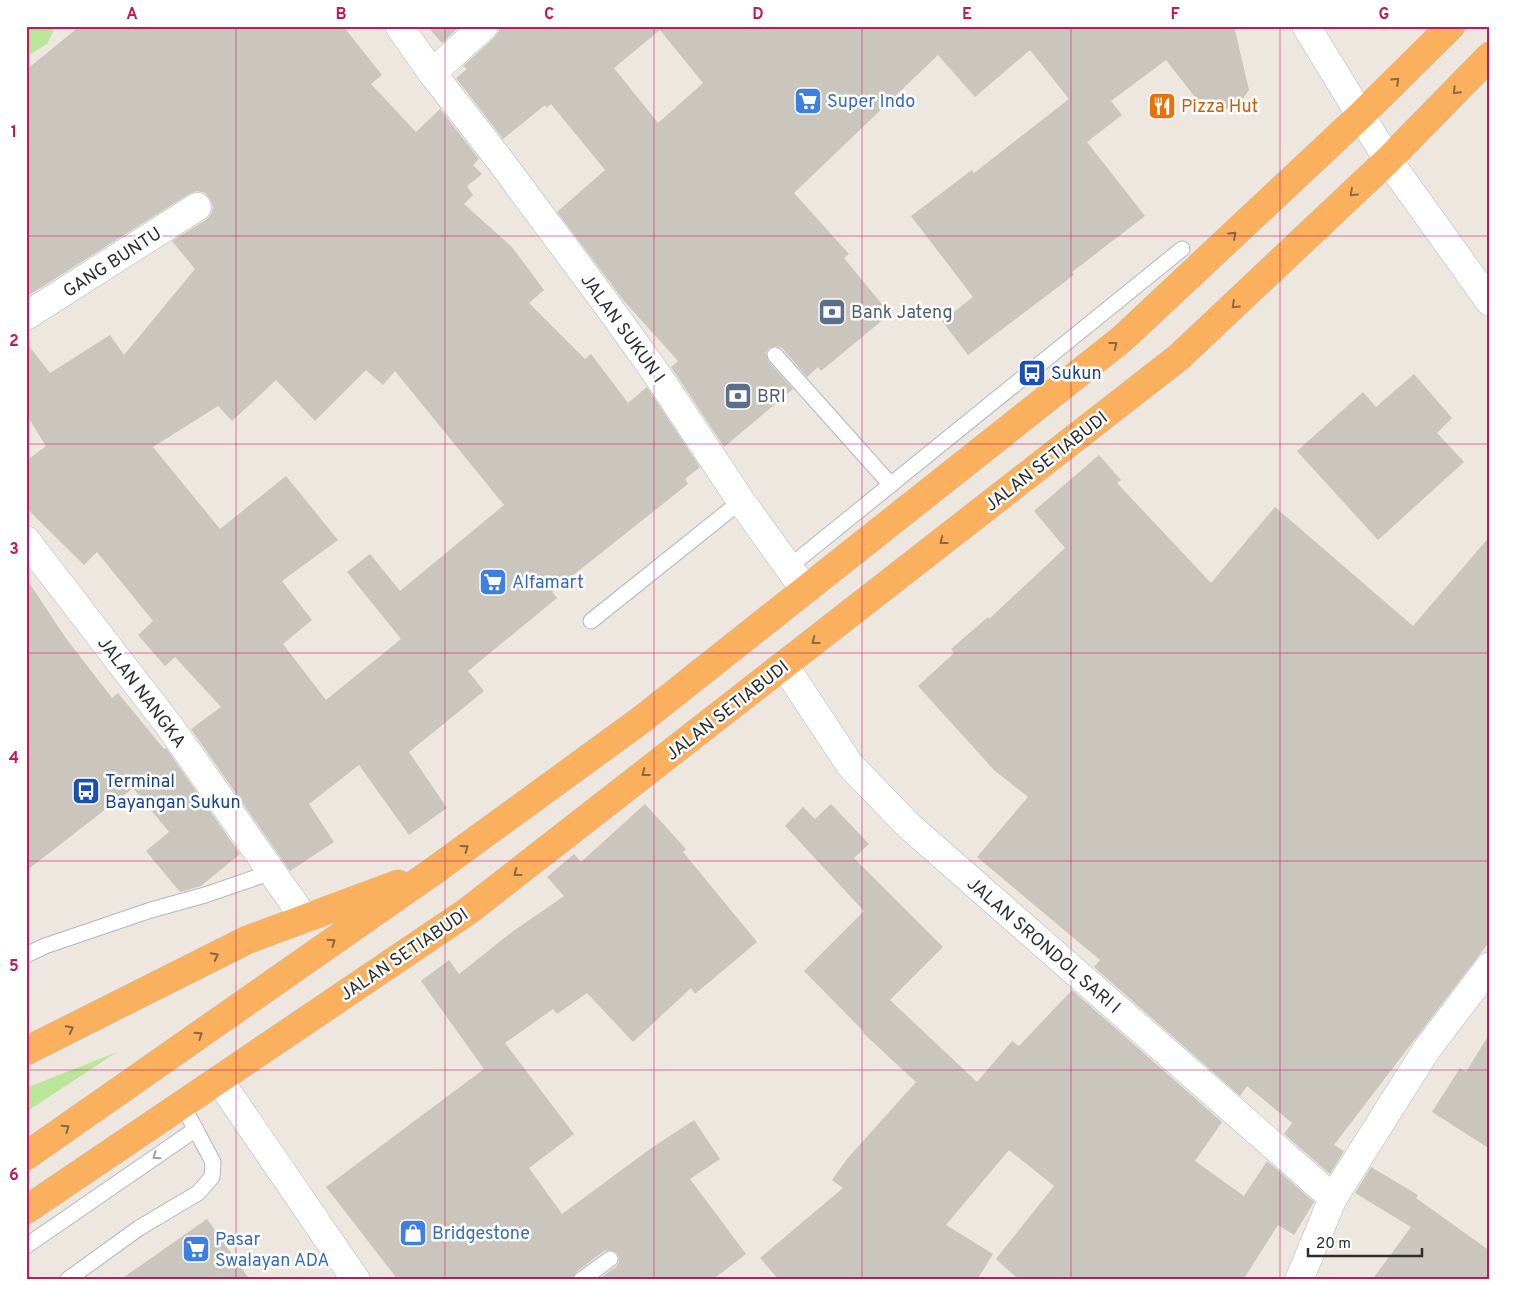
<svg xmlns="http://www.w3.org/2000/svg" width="1516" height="1306" viewBox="0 0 1516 1306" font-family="Overpass,sans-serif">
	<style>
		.green { fill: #b9e69b }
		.building { fill: #cac5bd; fill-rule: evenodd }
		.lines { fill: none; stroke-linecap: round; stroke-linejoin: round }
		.service-casing { stroke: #b3b6c0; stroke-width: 17 }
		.minor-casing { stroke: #b3b6c0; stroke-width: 29 }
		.tertiary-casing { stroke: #b3b6c0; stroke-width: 29 }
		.trunk-casing { stroke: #c8c8c8; stroke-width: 29 }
		.service { stroke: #fff; stroke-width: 15 }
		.minor { stroke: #fff; stroke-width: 28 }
		.tertiary { stroke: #fff; stroke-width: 28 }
		.trunk { stroke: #fab05c; stroke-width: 28 }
		.oneway { stroke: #896842 }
		.oneway2 { stroke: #a0a0a0 }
		.grid { fill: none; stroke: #c2185b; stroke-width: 1; stroke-opacity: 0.55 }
		.labels { text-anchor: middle; stroke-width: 5; stroke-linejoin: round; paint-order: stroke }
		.shop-label { font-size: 18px; fill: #366cbe; stroke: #fff; text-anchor: start }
		.food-label { font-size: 18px; fill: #c56008; stroke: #fff; text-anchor: start }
		.street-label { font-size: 18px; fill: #2d2d2d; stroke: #fff }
		.service-label { font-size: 18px; fill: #4e5e75; stroke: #fff; text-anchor: start }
		.transit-label { font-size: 18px; fill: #164399; stroke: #fff; text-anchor: start }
		.neatline { fill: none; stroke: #c2185b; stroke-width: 2 }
		.grid-label { font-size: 16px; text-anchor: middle; font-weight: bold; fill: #c2185b }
	</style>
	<rect width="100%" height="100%" fill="#eee7df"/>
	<g class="green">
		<path d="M26,26h22l6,4 -7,14 -21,13z"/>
		<path d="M117,1052l-91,60v-24z"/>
	</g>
	<g class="building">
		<path d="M80,26h263l39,49 -11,9 45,48 24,-23 39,50 -6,6 9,9 -15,12 6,9 -9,9 48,43 32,43 -15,13 56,56 6,-5 37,49 19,-16 53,80 -15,12 3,5 -136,108 5,6 -89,73 16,20 -75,61 38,56 -38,27 -50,-70 -50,39 25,38 -44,29 -99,-142 30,-22 -46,-50 -10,9 -27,-31 15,-14 -56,-69 -13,13 -58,-57v-47l20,-15 -20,-32v-72l24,31 60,-38 14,20 71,-86 -23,-28 34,-21 5,-6 2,-7 -3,-8 -5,-6 -8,-2 -8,3 -163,103v-227zM366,370l17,15 12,-14 109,134 -104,86 -30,-37 -23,18 54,67 -75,61 -43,-56 29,-24 -30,-39 56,-41 -52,-64 -66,53 -67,-82 65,-41 14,15 44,-41 39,41z"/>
		<path d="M427,26h33l-18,17z"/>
		<path d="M499,26h735l15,64 -13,18 -31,2 -39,-50 -55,41 11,14 -35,27 58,74 -73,56 2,3 -106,80 -26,-34 31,-24 -62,-81 61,-46 2,3 95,-74 -39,-49 -55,47 -37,-42 -144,138 55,61 -5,4 46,56 -69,57 -3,-4 -11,10 -25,-29 -5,-2 -8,2 -3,5 2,8 25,28 -69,58 -53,-80 7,-6 -54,-60 -67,-89 48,-42 -54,-66 -5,4 -1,-3 -42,34 -47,-61 11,-9 -4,-3 32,-29 4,-6zM660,30l43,53 -45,40 -44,-55z"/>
		<path d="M1414,374l38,44 -15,15 27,29 -86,78 -81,-89 66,-59 13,15z"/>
		<path d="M1099,455l22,25 -4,3 94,100 64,-76 138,119 77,-90v405l-156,204 10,6 -14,23 -46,-40 8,-11 -45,-37 -7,10 -146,-129 6,-7 -123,-103 51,-60 -34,-27 -76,-84 36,-33 -3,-4 37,-32 1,2 76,-71 -31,-37z"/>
		<path d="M26,578l39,59 47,61 6,-5 46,56 2,-1 74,106 -39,32 -21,6 -34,-41 23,-19 -36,-44 -107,83z"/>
		<path d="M645,804l41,45 -3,3 74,90 -62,52 -4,-6 -58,54 -46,-49 -30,21 -4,-5 -48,34 69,91 -45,34 33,46 88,-65 44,-29 26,39 -30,20 56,75 -34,26h-115l19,-13 3,-5v-4l-2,-5 -7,-3 -6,1 -28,21 -4,8h-174l-72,-93 158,-118 -63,-88 28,-21 10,14 53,-42 52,-36 -17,-19 27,-23 7,8z"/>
		<path d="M831,804l38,40 -15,14 89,89 -53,53 87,82 35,-41 7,5 53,-56 150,132 -27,39 49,35 23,-35 47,41 -20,33 -16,-10 -35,55h-224l-23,-21 58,-73 -45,-36 -63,75 47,29 -16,26h-198l-19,-22 83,-70 -11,-8 15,-21 69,-77 -53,-49 1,-1 -60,-61 60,-60 -79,-85 18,-19 12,12z"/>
		<path d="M1490,1033v116l-58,-37 28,-44 6,4z"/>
		<path d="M1371,1167l47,28 -2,3 74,53v29h-118l39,-53 -56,-34z"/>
		<path d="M207,1219l43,61h-130z"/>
	</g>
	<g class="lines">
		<g class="service-casing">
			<g id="service">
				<path d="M775,355l116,130"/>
				<path d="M789,567l393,-318"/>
				<path d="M591,621l150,-120"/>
				<path d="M26,955l19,-9 106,-36 54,-15 67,-23"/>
				<path d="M26,1246l170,-117"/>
				<path d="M67,1280l72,-52 59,-35 14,-16 1,-15 -31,-58"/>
				<path d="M581,1280l29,-21"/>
			</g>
		</g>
		<g class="minor-casing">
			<g id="minor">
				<path d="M399,26l33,47 70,90 114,154 40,56 85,128 64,89"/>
				<path d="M432,73l52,-47"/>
				<path d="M1388,160l102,142"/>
				<path d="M26,316l171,-109"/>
				<path d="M26,540l144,187 135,192"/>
				<path d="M784,665l66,100 59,61 424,372"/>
				<path d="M219,1080l137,200"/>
				<path d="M1299,1280l34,-82 94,-149 63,-83"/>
			</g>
		</g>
		<g class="tertiary-casing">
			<path id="tertiary" d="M1306,26l82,134"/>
		</g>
		<g class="trunk-casing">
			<g id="trunk">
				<path d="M26,1051l221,-111 151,-56"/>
				<path d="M26,1156l409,-286 206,-150 481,-381 239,-224 90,-89"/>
				<path d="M26,1210l442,-299 711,-554 209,-197 102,-104"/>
			</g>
		</g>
		<use href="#service" class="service"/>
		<use href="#minor" class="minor"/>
		<use href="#tertiary" class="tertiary"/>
		<use href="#trunk" class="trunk"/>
	</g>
	<defs><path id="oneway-chevron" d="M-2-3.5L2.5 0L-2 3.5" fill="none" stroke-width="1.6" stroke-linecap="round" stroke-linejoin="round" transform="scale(1.25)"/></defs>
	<g class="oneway">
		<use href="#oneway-chevron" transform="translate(1396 81) rotate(-44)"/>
		<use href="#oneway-chevron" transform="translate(1456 91) rotate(135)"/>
		<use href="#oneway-chevron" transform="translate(1353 193) rotate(137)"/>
		<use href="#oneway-chevron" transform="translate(1233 235) rotate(-43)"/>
		<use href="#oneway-chevron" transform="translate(1235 305) rotate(137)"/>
		<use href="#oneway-chevron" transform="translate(1114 345) rotate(-38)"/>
		<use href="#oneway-chevron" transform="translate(943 541) rotate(142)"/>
		<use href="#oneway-chevron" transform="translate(815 641) rotate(142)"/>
		<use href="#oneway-chevron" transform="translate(645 773) rotate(142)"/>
		<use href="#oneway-chevron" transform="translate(465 848) rotate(-36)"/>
		<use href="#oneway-chevron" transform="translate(517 873) rotate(142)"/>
		<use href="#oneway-chevron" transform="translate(332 942) rotate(-35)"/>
		<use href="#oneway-chevron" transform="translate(215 956) rotate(-27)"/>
		<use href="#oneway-chevron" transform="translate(70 1029) rotate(-27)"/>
		<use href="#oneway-chevron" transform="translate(199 1035) rotate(-35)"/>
		<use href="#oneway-chevron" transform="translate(66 1128) rotate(-35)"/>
	</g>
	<use class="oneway2" href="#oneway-chevron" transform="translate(156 1156) rotate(145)"/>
	<path class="grid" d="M236,26v1254M445,26v1254M654,26v1254M862,26v1254M1071,26v1254M1280,26v1254M26,236h1464M26,444h1464M26,653h1464M26,861h1464M26,1070h1464"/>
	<defs>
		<g id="supermarket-square" transform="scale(1.4375)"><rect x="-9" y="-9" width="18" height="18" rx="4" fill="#3f7fe0" stroke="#fff"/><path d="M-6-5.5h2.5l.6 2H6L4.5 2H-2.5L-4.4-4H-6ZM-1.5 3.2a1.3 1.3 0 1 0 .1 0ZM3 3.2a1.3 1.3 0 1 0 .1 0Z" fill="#fff"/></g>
		<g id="restaurant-square" transform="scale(1.4375)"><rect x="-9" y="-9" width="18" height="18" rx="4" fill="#e8710a" stroke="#fff"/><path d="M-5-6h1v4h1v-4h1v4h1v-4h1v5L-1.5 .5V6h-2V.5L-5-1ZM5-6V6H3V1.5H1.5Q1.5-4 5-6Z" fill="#fff"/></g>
		<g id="bank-square" transform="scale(1.4375)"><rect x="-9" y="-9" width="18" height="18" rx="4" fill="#5c6f8a" stroke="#fff"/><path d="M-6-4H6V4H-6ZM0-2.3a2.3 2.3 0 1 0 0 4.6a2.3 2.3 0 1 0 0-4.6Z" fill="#fff"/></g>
		<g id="bus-square" transform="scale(1.4375)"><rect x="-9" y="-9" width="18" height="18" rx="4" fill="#1a4fb4" stroke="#fff"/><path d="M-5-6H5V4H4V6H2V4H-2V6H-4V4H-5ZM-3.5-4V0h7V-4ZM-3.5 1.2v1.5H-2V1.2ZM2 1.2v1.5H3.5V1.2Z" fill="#fff"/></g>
		<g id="shop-square" transform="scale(1.4375)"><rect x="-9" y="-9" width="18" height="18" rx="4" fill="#3f7fe0" stroke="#fff"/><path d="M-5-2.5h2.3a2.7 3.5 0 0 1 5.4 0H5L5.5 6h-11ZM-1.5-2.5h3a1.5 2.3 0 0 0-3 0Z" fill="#fff"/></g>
	</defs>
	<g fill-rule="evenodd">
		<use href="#supermarket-square" x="808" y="101"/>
		<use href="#restaurant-square" x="1162" y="106"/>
		<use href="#bank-square" x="832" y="312"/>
		<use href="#bus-square" x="1032" y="373"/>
		<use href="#bank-square" x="738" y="396"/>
		<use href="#supermarket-square" x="493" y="582"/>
		<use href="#bus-square" x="86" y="791"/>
		<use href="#shop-square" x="413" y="1233"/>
		<use href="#supermarket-square" x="196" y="1249"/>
	</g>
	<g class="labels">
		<g class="shop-label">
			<text x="827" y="107">Super Indo</text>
			<text x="512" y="588">Alfamart</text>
			<text x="432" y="1239">Bridgestone</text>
			<text x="215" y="1245">Pasar<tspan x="215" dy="21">Swalayan ADA</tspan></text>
		</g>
		<g class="food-label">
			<text x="1181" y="112">Pizza Hut</text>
		</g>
		<g class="street-label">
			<text transform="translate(112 262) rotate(-33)" y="6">GANG BUNTU</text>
			<text transform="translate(623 328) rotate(54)" y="6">JALAN SUKUN I</text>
			<text transform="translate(1046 461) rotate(-38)" y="6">JALAN SETIABUDI</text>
			<text transform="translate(142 692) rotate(53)" y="6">JALAN NANGKA</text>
			<text transform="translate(727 710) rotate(-38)" y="6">JALAN SETIABUDI</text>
			<text transform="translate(1044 945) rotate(41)" y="6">JALAN SRONDOL SARI I</text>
			<text transform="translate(404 954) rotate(-34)" y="6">JALAN SETIABUDI</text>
		</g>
		<g class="service-label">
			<text x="851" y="318">Bank Jateng</text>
			<text x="757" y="402">BRI</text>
		</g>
		<g class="transit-label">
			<text x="1051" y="379">Sukun</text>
			<text x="105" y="787">Terminal<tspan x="105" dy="21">Bayangan Sukun</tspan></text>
		</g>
	</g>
	<rect width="1516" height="1306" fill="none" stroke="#ffffff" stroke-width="55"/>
	<path d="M1308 1248v8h114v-8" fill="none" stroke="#2d2d2d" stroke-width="2.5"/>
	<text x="1316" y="1248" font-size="15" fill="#2d2d2d" stroke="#ffffff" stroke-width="4" paint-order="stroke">20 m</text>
	<rect x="28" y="28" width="1460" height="1250" class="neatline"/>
	<g class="grid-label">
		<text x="132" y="19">A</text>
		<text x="341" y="19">B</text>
		<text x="549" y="19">C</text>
		<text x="758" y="19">D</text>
		<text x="967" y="19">E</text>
		<text x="1175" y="19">F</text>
		<text x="1384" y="19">G</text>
		<text x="14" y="137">1</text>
		<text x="14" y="346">2</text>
		<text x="14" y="554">3</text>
		<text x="14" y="763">4</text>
		<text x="14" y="971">5</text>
		<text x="14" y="1180">6</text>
	</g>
</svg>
